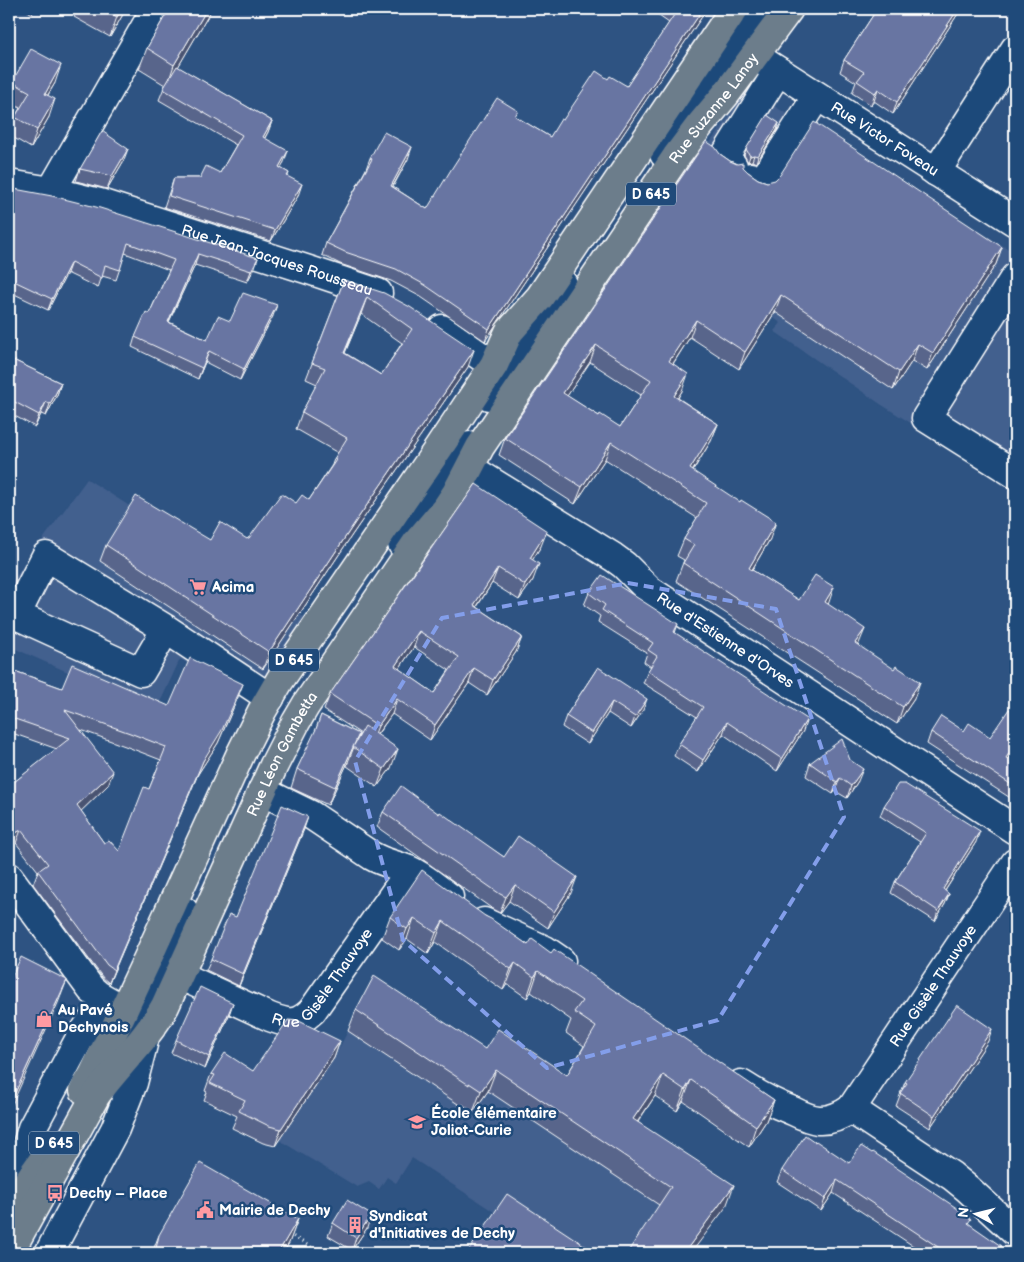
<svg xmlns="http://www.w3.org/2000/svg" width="1024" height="1262" viewBox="0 0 1024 1262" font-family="'Balsamiq Sans',sans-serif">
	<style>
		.built { fill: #43608e }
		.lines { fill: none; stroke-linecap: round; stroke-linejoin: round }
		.minor-casing { stroke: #fff; stroke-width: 31 }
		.major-casing { stroke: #fff; stroke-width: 31 }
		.path { stroke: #fff; stroke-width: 3; stroke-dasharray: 1 4; stroke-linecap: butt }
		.minor { stroke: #1f4a7a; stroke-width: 28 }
		.major { stroke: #6c7d8b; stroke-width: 28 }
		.wall { fill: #59658b; stroke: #fff; fill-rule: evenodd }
		.shaded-wall { fill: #495271; stroke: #fff }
		.building { fill: #6875a2; stroke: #fff; fill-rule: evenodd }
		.marked { fill: none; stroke: #839eea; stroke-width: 4; stroke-dasharray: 10 6; stroke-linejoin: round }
		.labels { text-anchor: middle; stroke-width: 5; stroke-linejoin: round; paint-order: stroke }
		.shield { fill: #1f4a7a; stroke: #bcc9d7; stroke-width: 1 }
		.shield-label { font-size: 14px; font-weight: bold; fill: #fff }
		.street-label { font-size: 15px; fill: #fff; stroke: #1f4a7a }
		.poi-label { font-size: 15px; font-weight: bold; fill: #fff; stroke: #1f4a7a; text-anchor: start }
	</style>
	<rect width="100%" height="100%" fill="#2e5382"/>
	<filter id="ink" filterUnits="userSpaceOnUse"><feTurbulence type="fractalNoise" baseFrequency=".02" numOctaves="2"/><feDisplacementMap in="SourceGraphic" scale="10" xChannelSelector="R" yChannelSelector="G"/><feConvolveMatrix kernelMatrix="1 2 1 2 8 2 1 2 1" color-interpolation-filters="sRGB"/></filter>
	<g filter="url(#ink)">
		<g class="built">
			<path d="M748,90l267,163v235l-133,-83 -108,-74 7,-8 -50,-33 -32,-132z"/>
			<path d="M87,479l220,140 -51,82 -76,-42 -24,52 -147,-65v-60z"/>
			<path d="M348,1031l129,39 13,-19 236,156 -34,46h-135l-145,-95 -16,25 -9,-6 -8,12 -10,-7 -12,5 -78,-47 -4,6 -12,-3 -31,-15 7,-11 -35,-17 5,-8 -4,-1 14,-22 28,19 87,-30z"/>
		</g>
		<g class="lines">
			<g class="minor-casing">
				<g id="minor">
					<path id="s1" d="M755,56l260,166"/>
					<path d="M664,154c33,-50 64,-101 103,-145"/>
					<path d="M733,166l-10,-7 55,-88"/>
					<path d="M936,172l79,-123"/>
					<path d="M751,177l10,7 56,-88"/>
					<path id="s2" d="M9,184l42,7 49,12 212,68 66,22"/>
					<path d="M51,191l104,-181"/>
					<path d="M1015,277l-89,141 89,56"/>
					<path d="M442,329l71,50"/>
					<path d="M489,396l74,-112"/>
					<path id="s3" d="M450,456l163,101 11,8 25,25 366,240"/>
					<path d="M402,544l68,-98"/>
					<path d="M166,629l-25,43 -125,-57 30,-59 120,73 104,69"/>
					<path d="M262,791l49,24 61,41c12,7 25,9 37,14 14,6 27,18 40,27"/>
					<path d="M9,877l82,112 7,6 26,15"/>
					<path d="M484,922l61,28 16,11"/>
					<path id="s4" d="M179,975l91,42c19,7 26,9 42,-6l98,-140"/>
					<path d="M134,1046l14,-52 36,-83"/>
					<path d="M741,1084c17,11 34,20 52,27 8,4 17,8 25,9 13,1 23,-4 33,-11l101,67 16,13 47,43"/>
					<path id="s5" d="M851,1109l164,-246"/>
					<path d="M24,1186l3,-41 5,-17 48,-90 10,-15 18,-21"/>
					<path d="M49,1253l66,-124 18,-46 14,-54"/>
				</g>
			</g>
			<g class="major-casing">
				<g id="major">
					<path d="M84,1090l9,-15 54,-115 94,-207 21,-42 18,-31 158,-231 56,-84 15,-33 31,-35 194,-288"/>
					<path d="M9,1208l36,-51"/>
					<path id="s6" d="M9,1253l87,-158c22,-30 51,-56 69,-89l109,-241 22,-43 10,-17 111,-163 29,-34 10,-15 24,-46 196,-290 24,-32 26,-31 63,-85"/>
				</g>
			</g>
			<path class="path" d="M289,1234l32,19"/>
			<use href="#minor" class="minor"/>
			<use href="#major" class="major"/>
		</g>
		<g class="wall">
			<path d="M25,9h10l-3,5z"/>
			<path d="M77,9h49l-16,28 -36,-20z"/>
			<path d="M169,9h43l-34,58 94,54 -4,11 -3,6 19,24 -4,6 9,5 -1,3 10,20 -27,45 -107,-34 10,-29h26l20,-5 16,-28 -77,-45 6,-15 -26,-16 8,-21z"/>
			<path d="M662,9h45l-222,332 -64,-44 -30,-16 -51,-17 -18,-9 4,-12 40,-74 4,-11 38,1 -15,28 34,22 89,-92 34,20 13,-17 45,-41 19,7 42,-63 -10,-7z"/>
			<path d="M877,9h84l-68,105 -19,-13 -3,4 -19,-12 4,-11 -16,-10 4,-12z"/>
			<path d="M12,82l43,1 -7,12 1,22 -18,31 -22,-13 6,-18 5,-9 -11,-7v-10z"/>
			<path d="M779,123l-2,7 -21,33 -4,-2 -4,1 -4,-7 2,-6z"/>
			<path d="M720,154l10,7 13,6 5,5 10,7 9,3 235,65 -6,17 -69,106 -15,-9 -19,29 -118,-78 -36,57 -49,-32 -17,27 9,27 -4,7 40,26 -7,17 -18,30 77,68 -18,31 47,30 29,4 31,41 55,54 -17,25 -221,-143 8,-21 -7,-4 7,-17 13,-21 -92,-59 -30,45 -76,-49 6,-17zM590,362l51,33 -21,32 -21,-11 -32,-20z"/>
			<path d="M123,162l-16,27 -31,-8 4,-12z"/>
			<path d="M1015,175v16l-4,-3z"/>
			<path d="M9,188l249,70 -4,11 -7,13 -52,-17 -26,57 38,18 23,-19 43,-5 -33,64 -35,-18 -7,17 -66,-32 3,-10 14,-23 20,-44 -44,-17 -9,27 -14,-4 -4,12 -31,-15 -19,37 -38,-18z"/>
			<path d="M344,280l124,87 -116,168 -89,134 -163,-108 6,-16 104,-5 37,-1 49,-36 13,-3 23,-35 2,-6 4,-6 -42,-24 6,-17 15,-28 -11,-5zM361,314l41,29 -21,32 -36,-22z"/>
			<path d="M9,358l52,25 -4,12 -11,21 -5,-2 -6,13 -26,-14z"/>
			<path d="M476,484l65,62 -9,14 1,20 -14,20 -27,-17 -15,24 45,30 -6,15 -29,43 -18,-12 -39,57 -38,-26 -15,21 14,33 -14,19 -30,-21 1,-4 -20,43 -37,-17 6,-19 17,-34 7,-20 38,19 -3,9 5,-9 -37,-24 6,-16zM414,647l35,23 -15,23 -35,-24z"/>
			<path d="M589,593l89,31 -3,9 128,98 -26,40 -54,-37 -25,38 -24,-16 5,-12 18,-27 -54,-34 5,-12 3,-4 -7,-5 3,-9 -49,-31 2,-6 -16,-11z"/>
			<path d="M598,667l45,43 -12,18 -23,-15 -20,31 -26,-17 4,-11z"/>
			<path d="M9,669l53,19 107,18 69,-9 -20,46 -20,31 -89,209 -6,-5 -70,-94 5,-13 -22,-28 -7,4v-61l48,-37 -48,-17zM81,730l44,16 36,14 -12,29 -30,62 -15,-8 -23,-32 27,-26z"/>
			<path d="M1015,713v36l-7,11 7,4v37l-88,-57 4,-12 59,5z"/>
			<path d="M810,763l48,18 -11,17 -12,-7 -2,3 -27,-18z"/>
			<path d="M884,806l92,36 -31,49 4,3 -4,10 -10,17 -44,-28 4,-11 25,-40 -40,-26z"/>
			<path d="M383,812l56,2 65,43 67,36 -23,35 -39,-27 -9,12 -6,-3 -117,-83z"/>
			<path d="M304,829l-65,157 -33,-16 5,-11 25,-42z"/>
			<path d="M485,916l43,29 23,8 223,147 -8,21 -17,26 -66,-46 -6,10 -22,-15 -17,26 88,85 -67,-2 -171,-114 -15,21 -11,-8 -1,2 -113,-75 8,-21 129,39 82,26 17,-29 -18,-13 5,-13 -40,-28 -4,6 -20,-14 -4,6 -68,-48 -7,12 -21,-15 -8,11 -17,-12 8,-21z"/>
			<path d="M229,1015l-24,54 -34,-16 5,-13z"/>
			<path d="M340,1041l-6,17 -59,88 -12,-3 -31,-15 5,-12 -33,-16 3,-8 -2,-1 6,-17 42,-3z"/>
			<path d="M988,1041l-58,87 -34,-22 9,-24z"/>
			<path d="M849,1163l112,50 8,11 40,29h-85l-91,-60 -12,18 -44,-29 5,-12z"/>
			<path d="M298,1219l-9,24 -6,10h-131l7,-18z"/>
			<path d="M333,1223l34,5 -15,22 -24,-14z"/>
		</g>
		<g class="shaded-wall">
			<path d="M122,9h4l-16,28 7,-20z"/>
			<path d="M207,9h5l-45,77 7,-21z"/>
			<path d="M703,9h4l-222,332 4,-12z"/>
			<path d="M958,9h3l-68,105 4,-12z"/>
			<path d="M61,65l-6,18 -17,28 7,-17z"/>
			<path d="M878,89l-4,12 -3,4 4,-12z"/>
			<path d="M55,99l-6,18 -18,31 6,-18z"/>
			<path d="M272,121l-4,11 -9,16 4,-11z"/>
			<path d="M779,123l-2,7 -21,33 2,-7z"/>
			<path d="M412,147l-4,12 -22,39 5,-12z"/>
			<path d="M128,149l-5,13 -16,27 5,-13z"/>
			<path d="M288,151l-4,11 -9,16 4,-11z"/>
			<path d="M754,155l-2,6 -4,1 2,-6z"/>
			<path d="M302,184l-4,12 -27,45 4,-11z"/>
			<path d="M1002,247l-6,17 -69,106 6,-17z"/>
			<path d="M198,254l-3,11 -31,67 4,-10z"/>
			<path d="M258,258l-4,11 -7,13 4,-11z"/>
			<path d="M71,262l-4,11 -19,37 4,-11z"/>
			<path d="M781,295l-6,17 -36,57 6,-17z"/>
			<path d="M367,297l-6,17 -23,55 6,-16z"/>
			<path d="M277,305l-4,11 -33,64 4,-11z"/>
			<path d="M696,320l-6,17 -27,42 6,-18z"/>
			<path d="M918,344l-6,17 -19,29 6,-18z"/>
			<path d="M596,345l-6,17 -33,49 6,-18z"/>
			<path d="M474,350l-6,17 -116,168 -89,134 6,-17 89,-134z"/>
			<path d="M209,351l-4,11 -7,17 4,-11z"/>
			<path d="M688,374l-6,17 -14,22 6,-17z"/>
			<path d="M61,383l-4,12 -11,21 4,-12z"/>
			<path d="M46,402l-5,12 -6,13 4,-12z"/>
			<path d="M718,424l-7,17 -28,45 7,-17z"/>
			<path d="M611,442l-6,17 -30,45 7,-17z"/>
			<path d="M776,522l-6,17 -27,46 6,-17z"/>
			<path d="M547,531l-6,15 -17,28 6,-16z"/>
			<path d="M539,564l-6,16 -14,20 6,-15z"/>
			<path d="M498,568l-6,15 -24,37 6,-15z"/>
			<path d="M834,587l-6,18 -3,-3z"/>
			<path d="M865,629l-7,17 -3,-3z"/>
			<path d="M419,631l-5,16 -24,35 5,-16z"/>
			<path d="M522,637l-6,15 -29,43 6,-15z"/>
			<path d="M474,668l-5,15 -39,57 5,-15z"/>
			<path d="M920,682l-6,17 -17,25 6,-17z"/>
			<path d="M243,684l-5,13 -20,46 -20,31 -89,209 5,-13 89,-209z"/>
			<path d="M397,699l-5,15 -20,27 6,-15z"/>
			<path d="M647,699l-4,11 -12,18 4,-11z"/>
			<path d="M612,702l-4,11 -20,31 4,-11z"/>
			<path d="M807,719l-4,12 -26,40 5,-12z"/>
			<path d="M727,722l-4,12 -25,38 5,-12z"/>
			<path d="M359,734l-11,28 -20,43 7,-18z"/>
			<path d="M1015,744v5l-13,21 4,-12z"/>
			<path d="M398,749l-7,19 -14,19 7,-18z"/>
			<path d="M863,769l-5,12 -11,17 4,-12z"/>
			<path d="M113,772l-5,13 -35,34 4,-14z"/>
			<path d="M840,778l-5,13 -2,3 4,-12z"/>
			<path d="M308,817l-4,12 -65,157 4,-12z"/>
			<path d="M21,830l-5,13 -7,4v-10z"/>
			<path d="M980,831l-4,11 -37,58 4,-11z"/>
			<path d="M577,877l-6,16 -23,35 6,-16z"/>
			<path d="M515,885l-6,16 -9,12 6,-16z"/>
			<path d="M949,894l-4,10 -10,17 3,-10z"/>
			<path d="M414,918l-7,21 -8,11 8,-21z"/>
			<path d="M443,921l-8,21 -7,12 8,-21z"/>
			<path d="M515,963l-8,21 -4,6 8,-21z"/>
			<path d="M538,971l-7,21 -4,6 7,-21z"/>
			<path d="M67,980l-9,23 -49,108v-5z"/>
			<path d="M233,1003l-4,12 -24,54 4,-12z"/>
			<path d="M992,1029l-4,12 -58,87 4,-12z"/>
			<path d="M340,1041l-6,17 -59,88 6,-17z"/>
			<path d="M496,1070l-8,21 -15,21 8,-21z"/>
			<path d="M663,1075l-8,21 -30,44 8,-21z"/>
			<path d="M691,1080l-8,21 -6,10 8,-21z"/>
			<path d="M774,1100l-8,21 -17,26 7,-21z"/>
			<path d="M837,1180l-4,13 -12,18 4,-12z"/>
			<path d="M734,1185l-8,22 -35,46h-7z"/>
			<path d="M371,1215l-4,13 -15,22 4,-12z"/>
			<path d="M298,1219l-9,24 -6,10h-5z"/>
		</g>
		<g class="building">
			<path d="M103,9h19l-5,8z"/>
			<path d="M169,9h38l-33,56 -27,-17z"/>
			<path d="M671,9h32l-214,320 -64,-44 -29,-16 -51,-17 -19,-9 46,-84 -2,-1 14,-26 28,15 -21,39 36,23 25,-41 45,-70 21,13 -3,5 35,21 11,-18 2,1 33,-49 12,8 2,-3 17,10 49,-74z"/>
			<path d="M877,9h81l-61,93 -19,-13 -3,4 -18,-12 7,-9 -20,-12z"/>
			<path d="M31,49l30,16 -16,29 10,5 -18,31 -22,-13 15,-25 -18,-10z"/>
			<path d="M177,66l95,55 -9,16 25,14 -9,16 10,6 -2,3 15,8 -27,46 -106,-34 5,-18h26l6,-12 14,7 22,-38 -79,-46z"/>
			<path d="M767,115l12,8 -21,33 -4,-1 -4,1 -4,-7z"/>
			<path d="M814,122l188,125 -69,106 -15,-9 -19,28 -118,-77 -36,57 -49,-32 -27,41 19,13 -14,22 44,28 -28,45 50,33 1,-2 35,22 -27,46 50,32 16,-25 19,12 -9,15 40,27 -10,14 39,26 2,-3 24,16 -17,25 -220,-144 11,-18 -10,-6 22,-36 -95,-61 -29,45 -77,-49 201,-297 9,6 5,7 10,7 7,3 6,-1v4l5,5 10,7 9,3 8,-2 5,-5zM596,345l55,35 -31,47 -20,-13 -1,2 -36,-23z"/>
			<path d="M102,131l26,18 -16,27 -32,-7z"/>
			<path d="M9,188l43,8 48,12 158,50 -7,13 -53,-17 -30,68 39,18 11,-24 12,5 13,-28 34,12 -33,64 -35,-18 -7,17 -67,-31 11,-25 3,2 25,-54 -46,-17 -8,27 -15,-5 -3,13 -31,-16 -19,37 -38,-18 -5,12z"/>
			<path d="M344,280l40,13 26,14 64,43 -116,168 -89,134 -163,-107 30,-49 74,44 10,-18 27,17 1,-1h1l32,-44 3,2v-1l12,8 6,-8 7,5 27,-40 -2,-1 13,-21 -45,-26 23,-44 -13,-5zM367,297l45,32 -31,46 -37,-22z"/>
			<path d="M9,358l52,25 -11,21 -4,-2 -7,13 -30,-16z"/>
			<path d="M476,484l71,47 -17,27 9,6 -14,21 -27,-17 -24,37 48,32 -29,43 -19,-12 -39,57 -38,-26 -19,27 -48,-32zM419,631l40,26 -25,36 -39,-27z"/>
			<path d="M602,575l76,49 -4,8 133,87 -25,40 -55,-37 -24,38 -24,-16 24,-37 -55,-36 9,-15 -9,-6 5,-7 -51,-33 3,-5 -16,-12z"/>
			<path d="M190,658l53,26 -21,46 -19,31 -89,209 -7,-5 -69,-94 10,-7 -27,-34 -12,7v-51l61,-48 -61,-21v-48l53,19 10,-24 97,42zM65,710l65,23 36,14 -17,42 -5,-2 -25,64 -10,-11 -5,3 -27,-38 36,-33z"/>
			<path d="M598,667l49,32 -12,18 -23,-15 -20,31 -26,-17z"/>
			<path d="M1009,709l6,4v31l-9,14 9,6v23l-84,-55 10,-16 23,15 5,-8 21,14z"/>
			<path d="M321,715l38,19 -24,53 -38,-18 19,-40z"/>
			<path d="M365,726l33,23 -14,20 -31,-22z"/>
			<path d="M842,739l8,21 13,9 -12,17 -11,-8 -3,4 -27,-19z"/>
			<path d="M898,784h7l75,47 -37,58 6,5 -11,17 -43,-29 31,-49 -42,-27z"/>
			<path d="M401,786l38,28 1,-2 64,45 14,-21 59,41 -23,35 -39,-27 -9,12 -6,-3 -117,-82z"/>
			<path d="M282,805l26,12 -65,157 -32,-15 18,-45 7,3z"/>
			<path d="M422,870l63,46 6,3 37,26 4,-6 19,14 3,-4 1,1 219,150 -18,26 -65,-46 -6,10 -22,-15 -30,44 101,66 -50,68h-57l44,-66 -175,-117 -15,21 -12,-8v2l-113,-75 18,-34 111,73 13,-20 69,46 29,-48 -22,-15 8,-11 -44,-30 -4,6 -19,-14 -4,6 -68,-48 -7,12 -22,-15 -7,11 -17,-12z"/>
			<path d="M21,957l46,23 -58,126v-123z"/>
			<path d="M200,987l33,16 -24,54 -33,-17z"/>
			<path d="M957,1005l35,24 -58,87 -34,-23 7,-10 -2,-1z"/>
			<path d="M288,1020l11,1 41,20 -59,88 -12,-3 -30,-15 6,-11 -35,-17 5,-8 -4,-1 14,-21 28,18z"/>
			<path d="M805,1135l10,7 1,-1 33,22 12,-17 11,7 1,-1 88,59 -1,1 11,7 -3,4 33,23 -1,2 9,5h-62l-110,-73 -12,19 -43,-29z"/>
			<path d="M200,1163l98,56 -20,34h-123l4,-18z"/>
			<path d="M507,1194l89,59h-129z"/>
			<path d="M347,1200l24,15 -15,23 -23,-15z"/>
		</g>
	</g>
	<path class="marked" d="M628,583l148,26 68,208 -126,203 -171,48 -144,-128 -48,-179 87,-143z"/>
	<defs>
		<g id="supermarket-bare" transform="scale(1.35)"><path d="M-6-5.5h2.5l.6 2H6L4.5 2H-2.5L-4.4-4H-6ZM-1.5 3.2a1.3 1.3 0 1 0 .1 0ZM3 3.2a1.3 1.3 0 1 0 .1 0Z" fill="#ff9aa2" stroke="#1f4a7a" stroke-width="2.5" paint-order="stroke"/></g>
		<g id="shop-bare" transform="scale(1.35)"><path d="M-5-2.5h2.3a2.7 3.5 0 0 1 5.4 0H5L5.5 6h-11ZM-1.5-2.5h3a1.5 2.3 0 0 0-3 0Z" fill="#ff9aa2" stroke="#1f4a7a" stroke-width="2.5" paint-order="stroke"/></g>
		<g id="school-bare" transform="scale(1.35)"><path d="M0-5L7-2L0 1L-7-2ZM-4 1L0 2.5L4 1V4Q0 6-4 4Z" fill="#ff9aa2" stroke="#1f4a7a" stroke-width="2.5" paint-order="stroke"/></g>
		<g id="bus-bare" transform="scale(1.35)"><path d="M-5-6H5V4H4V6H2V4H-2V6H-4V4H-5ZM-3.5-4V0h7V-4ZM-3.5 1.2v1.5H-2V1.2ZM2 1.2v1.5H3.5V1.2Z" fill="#ff9aa2" stroke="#1f4a7a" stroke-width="2.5" paint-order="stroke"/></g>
		<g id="civic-bare" transform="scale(1.35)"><path d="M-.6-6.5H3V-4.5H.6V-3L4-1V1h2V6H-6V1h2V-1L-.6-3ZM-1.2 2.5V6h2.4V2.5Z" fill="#ff9aa2" stroke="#1f4a7a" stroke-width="2.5" paint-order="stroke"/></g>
		<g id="building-bare" transform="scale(1.35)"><path d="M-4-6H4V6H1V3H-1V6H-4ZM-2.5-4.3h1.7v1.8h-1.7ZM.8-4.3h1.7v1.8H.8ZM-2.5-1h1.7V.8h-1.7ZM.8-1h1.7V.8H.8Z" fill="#ff9aa2" stroke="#1f4a7a" stroke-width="2.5" paint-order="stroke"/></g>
	</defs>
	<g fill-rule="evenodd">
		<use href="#supermarket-bare" x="198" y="587"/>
		<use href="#shop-bare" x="44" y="1019"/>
		<use href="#school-bare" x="417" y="1122"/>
		<use href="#bus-bare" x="55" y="1193"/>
		<use href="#civic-bare" x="205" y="1210"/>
		<use href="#building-bare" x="355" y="1225"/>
	</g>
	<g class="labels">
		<g class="shield">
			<rect x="626" y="182.5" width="50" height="23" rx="4"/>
			<rect x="269" y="648.5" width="50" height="23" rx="4"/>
			<rect x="29" y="1131.5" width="50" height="23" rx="4"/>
		</g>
		<g class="shield-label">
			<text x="651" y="199">D 645</text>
			<text x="294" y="665">D 645</text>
			<text x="54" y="1148">D 645</text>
		</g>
		<g class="street-label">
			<text dy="5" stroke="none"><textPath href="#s6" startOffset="1349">Rue Suzanne Lanoy</textPath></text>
			<text dy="5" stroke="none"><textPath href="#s1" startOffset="154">Rue Victor Foveau</textPath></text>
			<text dy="5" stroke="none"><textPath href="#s2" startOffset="279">Rue Jean-Jacques Rousseau</textPath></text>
			<text dy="5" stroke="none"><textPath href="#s3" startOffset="332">Rue d'Estienne d'Orves</textPath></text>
			<text dy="5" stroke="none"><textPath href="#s6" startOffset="571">Rue Léon Gambetta</textPath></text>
			<text dy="5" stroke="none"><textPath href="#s4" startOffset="174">Rue Gisèle Thauvoye</textPath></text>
			<text dy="5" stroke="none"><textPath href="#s5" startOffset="148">Rue Gisèle Thauvoye</textPath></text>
		</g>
		<g class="poi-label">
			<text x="212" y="592">Acima</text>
			<text x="58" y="1015">Au Pavé<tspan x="58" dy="17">Dechynois</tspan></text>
			<text x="431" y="1118">École élémentaire<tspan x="431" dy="17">Joliot-Curie</tspan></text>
			<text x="69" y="1198">Dechy – Place</text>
			<text x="219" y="1215">Mairie de Dechy</text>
			<text x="369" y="1221">Syndicat<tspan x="369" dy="17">d'Initiatives de Dechy</tspan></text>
		</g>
	</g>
	<rect width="1024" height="1262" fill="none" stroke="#1f4a7a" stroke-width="30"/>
	<rect x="15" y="15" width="994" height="1232" fill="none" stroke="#fff" stroke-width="2" filter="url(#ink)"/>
	<g transform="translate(976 1214) rotate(277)" stroke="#1f4a7a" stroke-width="4" paint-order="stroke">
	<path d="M0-4L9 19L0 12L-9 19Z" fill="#ffffff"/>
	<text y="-8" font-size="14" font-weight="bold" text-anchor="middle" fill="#ffffff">N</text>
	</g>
</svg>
